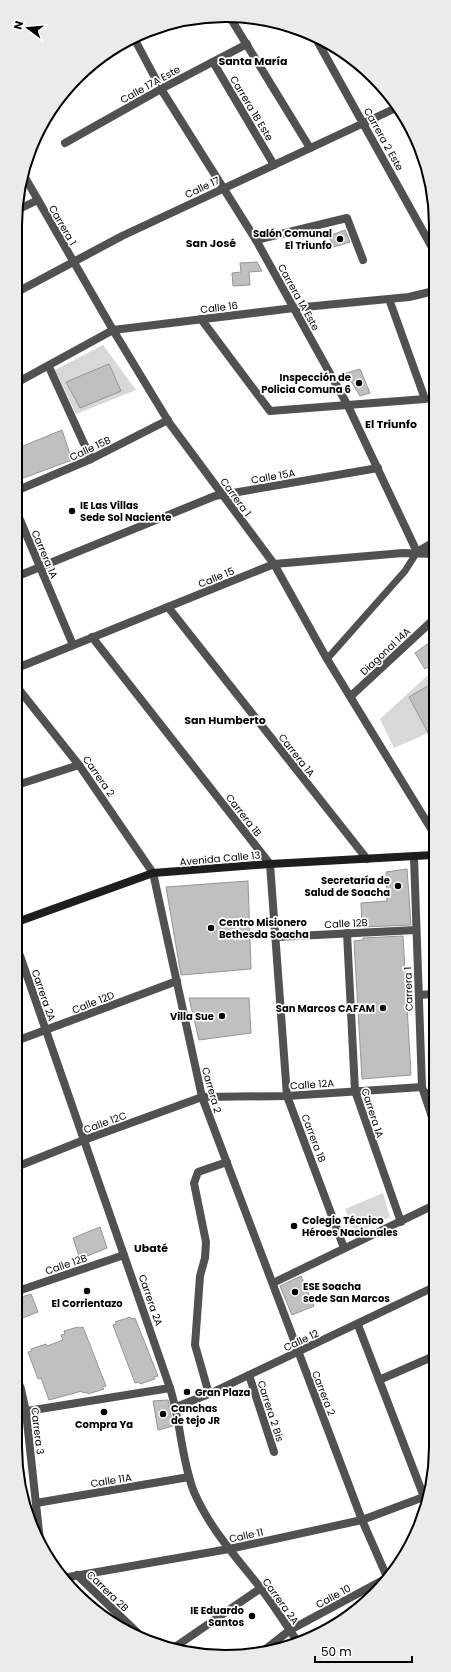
<svg xmlns="http://www.w3.org/2000/svg" width="451" height="1672" viewBox="0 0 451 1672" font-family="Poppins,sans-serif">
	<style>
		.green { fill: #d8d8d8 }
		.building { fill: #c0c0c0; stroke: #959595 }
		.lines { fill: none; stroke-linecap: round; stroke-linejoin: round }
		.service { stroke: #515151; stroke-width: 7 }
		.minor { stroke: #515151; stroke-width: 8 }
		.tertiary { stroke: #515151; stroke-width: 8 }
		.secondary { stroke: #1e1e1e; stroke-width: 8 }
		.poi-dot { fill: #000; stroke: #fff; stroke-width: 1.5 }
		.labels { text-anchor: middle; stroke-width: 3.5; stroke-linejoin: round; paint-order: stroke }
		.street-label { font-size: 10px; fill: #000; stroke: #fff }
		.poi-label { font-size: 10px; font-weight: bold; fill: #000; stroke: #fff; text-anchor: end }
		.neighbourhood-label { font-size: 11px; font-weight: bold; fill: #000; stroke: #fff }
		.rim { fill: none; stroke: #000; stroke-width: 2 }
	</style>
	<rect width="100%" height="100%" fill="#fff"/>
	<g class="green">
		<path d="M103,345l33,45 -60,24 -21,-44z"/>
		<path d="M427,676l6,9v46l-39,17 -14,-29z"/>
		<path d="M383,1193l7,24 -35,16 -10,-24z"/>
		<path d="M367,1599l-14,15 -67,33 10,-7z"/>
	</g>
	<g class="building">
		<path d="M345,230l5,12 -16,5 -5,-11z"/>
		<path d="M257,262l5,9 -13,1 1,13 -17,1 -1,-13 9,-1 -1,-9z"/>
		<path d="M109,364l12,27 -41,17 -14,-26z"/>
		<path d="M360,369l10,24 -10,3 -14,-23z"/>
		<path d="M62,430l10,30 -54,20v-32z"/>
		<path d="M433,640v24l-8,5 -10,-16z"/>
		<path d="M428,686l5,9v47l-24,-45z"/>
		<path d="M407,869l4,56 -49,2 -1,-24 26,-2 -1,-29z"/>
		<path d="M248,881l3,88 -70,6 -15,-88z"/>
		<path d="M403,936l8,139 -49,4 -8,-138 9,-1v-2z"/>
		<path d="M189,998h60l2,35 -52,7z"/>
		<path d="M100,1227l7,21 -27,11 -7,-21z"/>
		<path d="M301,1276l13,30 -22,9 -12,-29z"/>
		<path d="M31,1294l7,18 -23,9v-22z"/>
		<path d="M130,1317l1,2 4,-1 23,58 -4,1 1,2 -15,5 -1,-2 -4,1 -22,-58 3,-1 -1,-2z"/>
		<path d="M78,1327l2,1 3,-1 23,59 -4,1 2,2 -16,5 -1,-2 -4,1 -1,-2 -33,9 -8,-22 -3,1 -10,-27 4,-1 -1,-2 15,-5 1,2 16,-6 -2,-5 4,-1 -1,-3z"/>
		<path d="M168,1400l5,26 -15,4 -5,-29z"/>
	</g>
	<g class="lines">
		<g class="service">
			<path d="M327,659l78,-88 12,-19"/>
			<path d="M424,1093l9,-1"/>
		</g>
		<g class="minor">
			<path d="M231,19l79,129"/>
			<path d="M315,37l119,214"/>
			<path d="M135,40l26,49 95,151 92,166 69,146 17,-10"/>
			<path d="M213,62l61,103"/>
			<path d="M65,143l96,-54 86,-45"/>
			<path d="M19,209l19,-9"/>
			<path d="M256,240l91,-22 16,42"/>
			<path d="M19,291l103,-55 276,-129"/>
			<path d="M201,319l69,92 155,-12 -36,-100"/>
			<path d="M49,367l42,92"/>
			<path d="M18,382l95,-52 181,-22 115,-11 25,-6"/>
			<path d="M18,490l73,-31 77,-39"/>
			<path d="M18,515l55,130"/>
			<path d="M18,576l197,-80 163,-28"/>
			<path d="M168,607l199,252"/>
			<path d="M92,637l178,227 17,232 57,152"/>
			<path d="M17,687l62,78 74,108 49,224 160,423 25,57"/>
			<path d="M351,696l82,-76"/>
			<path d="M17,785l62,-20"/>
			<path d="M414,857l8,230 11,33"/>
			<path d="M347,933l8,158 46,131"/>
			<path d="M276,937l140,-7"/>
			<path d="M419,995l14,-1"/>
			<path d="M16,1041l161,-60"/>
			<path d="M16,1167l68,-27 118,-43 85,-1 135,-9"/>
			<path d="M273,1283l159,-77"/>
			<path d="M15,1292l109,-37"/>
			<path d="M358,1325l66,172"/>
			<path d="M15,1373l6,16 5,23 14,129"/>
			<path d="M249,1375l25,77"/>
			<path d="M379,1380l53,-23"/>
			<path d="M209,1394l-14,-49 5,-69 5,-18 1,-16 -12,-59 4,-11 29,-10"/>
			<path d="M176,1407l33,-13 223,-106"/>
			<path d="M15,1413l155,-25"/>
			<path d="M36,1503l153,-26"/>
			<path d="M77,1575l66,63"/>
			<path d="M63,1578l166,-29 133,-29 67,-25"/>
			<path d="M290,1630l95,-51"/>
			<path d="M175,1647l86,-59"/>
		</g>
		<g class="tertiary">
			<path d="M23,174l90,156 57,94 104,140 53,95 106,173"/>
			<path d="M17,668l257,-104 129,-11 31,1"/>
			<path d="M17,947l153,441c11,34 11,71 24,104 15,35 41,64 65,94 14,18 26,37 38,55"/>
			<path d="M262,1652l28,-22"/>
		</g>
		<path class="secondary" d="M17,922l136,-49 117,-9 163,-9"/>
	</g>
	<g class="poi-dot">
		<circle cx="340" cy="239" r="4"/>
		<circle cx="359" cy="383" r="4"/>
		<circle cx="72" cy="511" r="4"/>
		<circle cx="398" cy="886" r="4"/>
		<circle cx="211" cy="928" r="4"/>
		<circle cx="383" cy="1008" r="4"/>
		<circle cx="222" cy="1016" r="4"/>
		<circle cx="294" cy="1226" r="4"/>
		<circle cx="87" cy="1291" r="4"/>
		<circle cx="295" cy="1292" r="4"/>
		<circle cx="187" cy="1392" r="4"/>
		<circle cx="104" cy="1412" r="4"/>
		<circle cx="163" cy="1414" r="4"/>
		<circle cx="252" cy="1616" r="4"/>
	</g>
	<g class="labels">
		<g class="street-label">
			<text transform="translate(150 84) rotate(-29)" y="4">Calle 17A Este</text>
			<text transform="translate(252 108) rotate(59)" y="4">Carrera 1B Este</text>
			<text transform="translate(384 139) rotate(61)" y="4">Carrera 2 Este</text>
			<text transform="translate(202 187) rotate(-25)" y="4">Calle 17</text>
			<text transform="translate(63 225) rotate(60)" y="4">Carrera 1</text>
			<text transform="translate(299 297) rotate(61)" y="4">Carrera 1A Este</text>
			<text transform="translate(219 307) rotate(-7)" y="4">Calle 16</text>
			<text transform="translate(90 448) rotate(-25)" y="4">Calle 15B</text>
			<text transform="translate(273 476) rotate(-10)" y="4">Calle 15A</text>
			<text transform="translate(236 497) rotate(54)" y="4">Carrera 1</text>
			<text transform="translate(45 554) rotate(67)" y="4">Carrera 1A</text>
			<text transform="translate(216 577) rotate(-22)" y="4">Calle 15</text>
			<text transform="translate(385 651) rotate(-43)" y="4">Diagonal 14A</text>
			<text transform="translate(297 755) rotate(52)" y="4">Carrera 1A</text>
			<text transform="translate(99 776) rotate(55)" y="4">Carrera 2</text>
			<text transform="translate(244 815) rotate(52)" y="4">Carrera 1B</text>
			<text transform="translate(220 858) rotate(-5)" y="4">Avenida Calle 13</text>
			<text transform="translate(346 923) rotate(-3)" y="4">Calle 12B</text>
			<text transform="translate(408 989) rotate(-92)" y="4">Carrera 1</text>
			<text transform="translate(44 995) rotate(71)" y="4">Carrera 2A</text>
			<text transform="translate(93 1002) rotate(-21)" y="4">Calle 12D</text>
			<text transform="translate(312 1084) rotate(-4)" y="4">Calle 12A</text>
			<text transform="translate(212 1090) rotate(74)" y="4">Carrera 2</text>
			<text transform="translate(373 1113) rotate(72)" y="4">Carrera 1A</text>
			<text transform="translate(105 1122) rotate(-20)" y="4">Calle 12C</text>
			<text transform="translate(314 1138) rotate(69)" y="4">Carrera 1B</text>
			<text transform="translate(66 1264) rotate(-19)" y="4">Calle 12B</text>
			<text transform="translate(151 1300) rotate(71)" y="4">Carrera 2A</text>
			<text transform="translate(301 1340) rotate(-25)" y="4">Calle 12</text>
			<text transform="translate(324 1393) rotate(69)" y="4">Carrera 2</text>
			<text transform="translate(271 1411) rotate(72)" y="4">Carrera 2 Bis</text>
			<text transform="translate(38 1431) rotate(83)" y="4">Carrera 3</text>
			<text transform="translate(111 1480) rotate(-9)" y="4">Calle 11A</text>
			<text transform="translate(246 1535) rotate(-12)" y="4">Calle 11</text>
			<text transform="translate(108 1591) rotate(44)" y="4">Carrera 2B</text>
			<text transform="translate(333 1596) rotate(-28)" y="4">Calle 10</text>
			<text transform="translate(281 1601) rotate(54)" y="4">Carrera 2A</text>
		</g>
		<g class="poi-label">
			<text x="332" y="237">Salón Comunal<tspan x="332" dy="12">El Triunfo</tspan></text>
			<text x="351" y="381">Inspección de<tspan x="351" dy="12">Policia Comuna 6</tspan></text>
			<text x="80" y="509" text-anchor="start">IE Las Villas<tspan x="80" dy="12">Sede Sol Naciente</tspan></text>
			<text x="390" y="884">Secretaría de<tspan x="390" dy="12">Salud de Soacha</tspan></text>
			<text x="219" y="926" text-anchor="start">Centro Misionero<tspan x="219" dy="12">Bethesda Soacha</tspan></text>
			<text x="375" y="1012">San Marcos CAFAM</text>
			<text x="214" y="1020">Villa Sue</text>
			<text x="302" y="1224" text-anchor="start">Colegio Técnico<tspan x="302" dy="12">Héroes Nacionales</tspan></text>
			<text x="303" y="1290" text-anchor="start">ESE Soacha<tspan x="303" dy="12">sede San Marcos</tspan></text>
			<text x="87" y="1307" text-anchor="middle">El Corrientazo</text>
			<text x="195" y="1396" text-anchor="start">Gran Plaza</text>
			<text x="171" y="1412" text-anchor="start">Canchas<tspan x="171" dy="12">de tejo JR</tspan></text>
			<text x="104" y="1428" text-anchor="middle">Compra Ya</text>
			<text x="244" y="1614">IE Eduardo<tspan x="244" dy="12">Santos</tspan></text>
		</g>
		<g class="neighbourhood-label">
			<text x="253" y="65">Santa María</text>
			<text x="211" y="247">San José</text>
			<text x="391" y="428">El Triunfo</text>
			<text x="225" y="724">San Humberto</text>
			<text x="151" y="1252">Ubaté</text>
		</g>
	</g>
	<path d="M0 0H451V1672H0ZM225 22H226A203 203 0 0 1 429 225V1447A203 203 0 0 1 226 1650H225A203 203 0 0 1 22 1447V225A203 203 0 0 1 225 22Z" fill="#ebebeb" fill-rule="evenodd"/>
	<path class="rim" d="M225 22H226A203 203 0 0 1 429 225V1447A203 203 0 0 1 226 1650H225A203 203 0 0 1 22 1447V225A203 203 0 0 1 225 22Z"/>
	<g transform="translate(28 28) rotate(286)" stroke="#ffffff" stroke-width="3" paint-order="stroke">
	<path d="M0-3L7 15L0 10L-7 15Z" fill="#000000"/>
	<text y="-6" font-size="11" font-weight="bold" text-anchor="middle" fill="#000000">N</text>
	</g>
	<path d="M315 1656v6h97v-6" fill="none" stroke="#000000" stroke-width="2"/>
	<text x="321" y="1656" font-size="12" fill="#000000" stroke="#ffffff" stroke-width="3" paint-order="stroke">50 m</text>
</svg>
